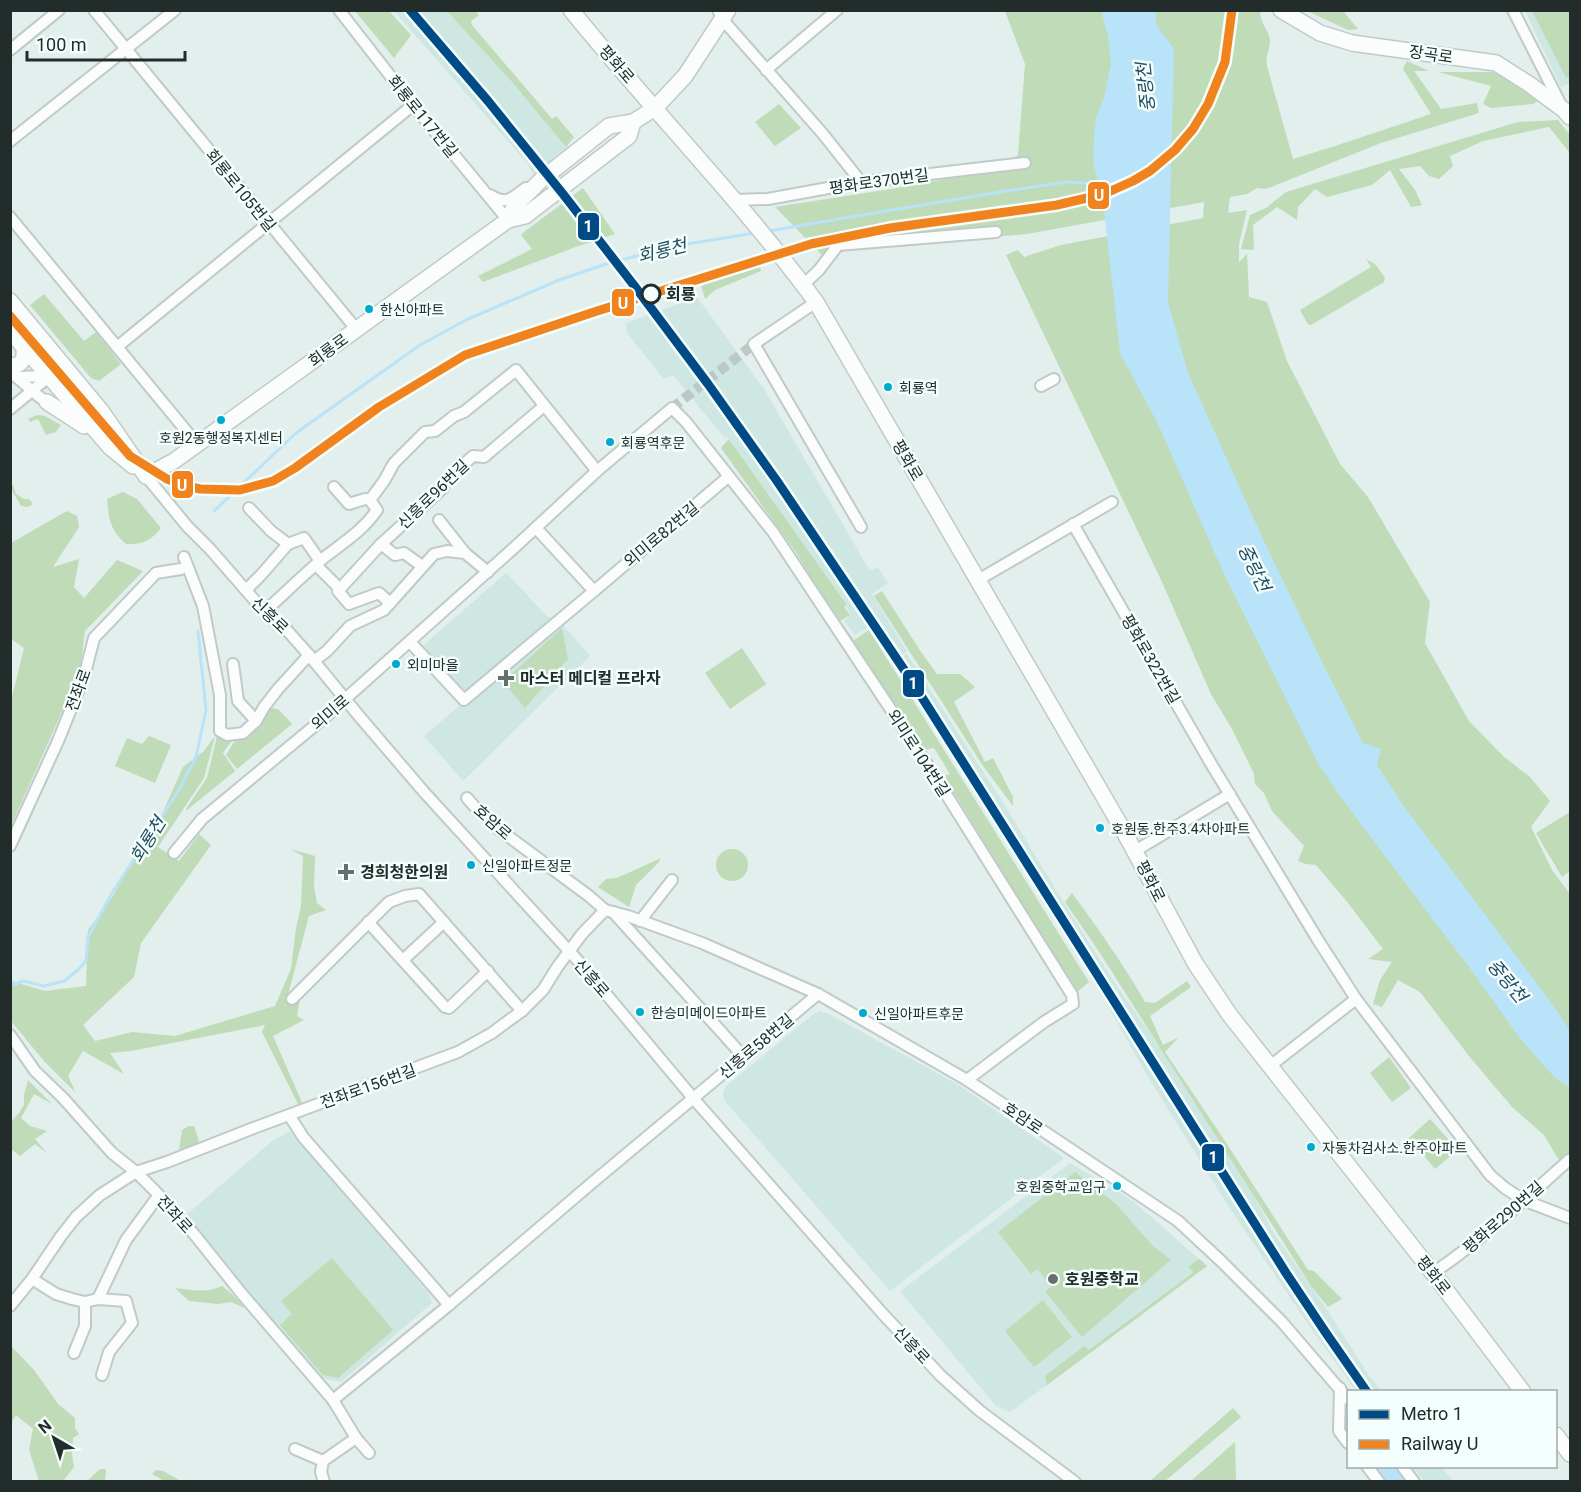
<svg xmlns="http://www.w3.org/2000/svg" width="1581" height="1492" viewBox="0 0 1581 1492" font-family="Roboto,'Noto Sans KR',sans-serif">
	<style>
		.built { fill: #cfe7e2 }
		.green { fill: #bfdbb7 }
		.water { fill: #b9e3f8 }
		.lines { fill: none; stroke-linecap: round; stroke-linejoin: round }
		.stream { stroke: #b9e3f8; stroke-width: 3 }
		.river { stroke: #b9e3f8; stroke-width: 20 }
		.street-tunnel { stroke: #bcc8c5; stroke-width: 10; stroke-dasharray: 10 5; stroke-linecap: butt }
		.street-casing { stroke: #c0cac8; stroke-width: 14 }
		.secondary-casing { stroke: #c0cac8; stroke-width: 18 }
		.street { stroke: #fbfdfc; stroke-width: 10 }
		.secondary { stroke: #fbfdfc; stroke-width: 15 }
		.rail-1-casing { stroke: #f4fefc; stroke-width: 14 }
		.rail-1 { stroke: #f0831e; stroke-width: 9 }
		.metro-1-casing { stroke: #f4fefc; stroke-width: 14 }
		.metro-1 { stroke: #004a85; stroke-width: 9 }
		.stop-dot { fill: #f4fefc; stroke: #222c2a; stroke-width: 3 }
		.bus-dot { fill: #00a9ce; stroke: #f4fefc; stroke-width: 2 }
		.poi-dot { fill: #65706e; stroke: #f4fefc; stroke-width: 2 }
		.labels { text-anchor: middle; stroke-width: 5; stroke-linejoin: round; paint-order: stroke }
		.bus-label { font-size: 14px; fill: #222c2a; stroke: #f4fefc; text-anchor: start }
		.street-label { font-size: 16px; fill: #222c2a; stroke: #f4fefc }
		.stop-label { font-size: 16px; font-weight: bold; fill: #222c2a; stroke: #f4fefc; text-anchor: start }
		.poi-label { font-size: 16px; font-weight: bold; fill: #222c2a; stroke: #f4fefc; text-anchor: start }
		.water-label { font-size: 18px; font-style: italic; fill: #214c61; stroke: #f4fefc }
		.line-badge { stroke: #f4fefc; stroke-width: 2 }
		.badge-label { font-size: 16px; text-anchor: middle; font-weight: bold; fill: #fff }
	</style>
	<rect width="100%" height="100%" fill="#e2efec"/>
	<g class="built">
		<path d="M394,11h62l115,138 -38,25 -6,-11z"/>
		<path d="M1525,11h45v72l-9,4z"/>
		<path d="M697,297l67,92 106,182 8,-4 10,16 -16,11 35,58 -17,7 -19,-33 -16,9 -11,-14 7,-6 -5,-8 2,-1 -120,-169 -3,1 -21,-25 -31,-38 -9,4 -37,-46 -1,-10z"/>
		<path d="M506,573l41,43 16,9 27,31 -127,125 -39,-45 42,-36 -47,-51z"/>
		<path d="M907,654l97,150 57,94 55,87 75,106 49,79 33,62 53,76 44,69 11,14h-25l-46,-64 -83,-123 -82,-132 -53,-95 -118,-189 -81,-127z"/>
		<path d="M820,1011l7,2 130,71 107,74 -174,133 -166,-191 -1,-6 2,-7 86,-71z"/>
		<path d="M290,1131l140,164 2,8 -91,79 -20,-4 -136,-162 86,-74z"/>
		<path d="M1070,1163l63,38 74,65 -160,119 -37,27 -14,-6 -96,-115z"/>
		<path d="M1413,1467h28l12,14h-29z"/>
	</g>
	<g class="green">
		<path d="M355,11h34l22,24 -17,23z"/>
		<path d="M447,11h28l4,4 -8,6 1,4 80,94 4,-3 18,21 -8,10 -53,-64z"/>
		<path d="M1005,11h255c0,13 9,19 10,29 0,9 -5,16 -3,26l26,93 42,-13 96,-32 -28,-45 4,-8 22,10h-15l27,38 36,-6 2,10 -98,30 -115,46 -9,-1 -10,6 -17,3 -2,16 19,-3 -8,34v18l8,-8 2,43 18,5 20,59 53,103 28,33 62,105 -5,41 44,78 34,35 27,21 20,24 -19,26 21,43 18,24v274l-13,-11 -13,-22 -32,-28 -43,-51 -49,-64 -22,-12 -16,27 -9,-3 7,-24 12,-18 -24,-3 15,-10 -35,-46 -32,-38 -10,-1 -8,-3 6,-15 -32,-35 -8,-18 -9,-9 -1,-10 -21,-43 -22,-37 -49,-112 -156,-327 12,-5 6,7 37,-12 142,-27 1,-16 -177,32 -176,16 -28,6 -48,-49 135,-21 85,-17 23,-14 7,-91z"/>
		<path d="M1307,11h36l15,18 -10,1z"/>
		<path d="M1532,11h38v66l-4,1z"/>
		<path d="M1438,72h57l28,16 16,12 -6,4 -42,4 -8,-4 8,-18z"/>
		<path d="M779,104l22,24 -26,18 -20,-24z"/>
		<path d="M1558,120l12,15v18l-21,-26 -66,14 -33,15 3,10 -14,13 -10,-3 -9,-10 -21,3 16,21 7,15 -11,2 -21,-37 -18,15 -45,12 -12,-8 -17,18 -1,13 -20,-13 -24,18 1,25 -13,-1 9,-34 16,-7 20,-16 232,-70z"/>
		<path d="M583,188l32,46 -42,14 -90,34 -5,-6 54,-27 -11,-14 3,-3z"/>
		<path d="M1366,259l10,6 9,13 -1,4 -73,43 -3,-1 -8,-14 71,-43z"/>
		<path d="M760,267l1,4 -46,19 -10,9 -4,-14z"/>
		<path d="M44,294l40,47 12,-9 25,32 -22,17 -8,-3 -61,-73z"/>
		<path d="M37,415l8,1 16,9 -5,7 -10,3 -8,-16 -8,3 -2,-3z"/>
		<path d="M729,439l118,166 -3,2 6,8 -10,6 14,19 15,-10 220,352 -13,11 -118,-194 -17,-22 9,-3 -16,-26 -12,2 -90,-137 -35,-59 -76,-106z"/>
		<path d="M13,485l3,9 8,5h5l4,5 -5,3 -7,-1 -10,-17v-3z"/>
		<path d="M123,492l14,7 24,29c-10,13 -20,17 -35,16 -16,-14 -17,-24 -19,-45z"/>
		<path d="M67,511l10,5 2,11 -26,40 26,-8 -5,28 10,11 33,-38 26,11 -58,60 -5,40 -69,155v-125l13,-53 -13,-9v-96z"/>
		<path d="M882,591l39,61 16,22h23l15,13 -21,15 31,60 8,-4 20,39v9l-30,-40 -109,-170z"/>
		<path d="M562,628l6,31 -43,49 -22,-26z"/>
		<path d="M742,648l24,36 -36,25 -25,-36z"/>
		<path d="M273,708l6,2 13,14 -55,45 -11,-14 8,-13 10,-4 22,-27z"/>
		<path d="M218,732l25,5 -11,3 -9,13 12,18 -48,39 -1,-1 21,-31z"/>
		<path d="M149,736l22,9 -16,38 -40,-17 12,-28 15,6z"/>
		<path d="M215,736l-11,42 -46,69 21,14 20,-27 12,11 -70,98 -7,34 -51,48 12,16 37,-9 43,4 100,-30 16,-37 5,-41 5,-22 2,-50 -13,-7 25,7 -1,31 3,16 9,7 -17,6 -23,86 14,-4 -3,18 7,4 -31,16 30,69 -3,3 -38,-76 3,-7 -134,26 -21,2 14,21 -41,-23 -15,25 8,17 -32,-32 -33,-40v-40l34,10 41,-5 2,-56 25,-34 19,-37 22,-27 29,-65 21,-16z"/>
		<path d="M1570,812v59l-8,6 -26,-44z"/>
		<circle cx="732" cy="865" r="16"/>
		<path d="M661,858l-2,4 -23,23 -7,22 -31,-20 8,-8 11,-1z"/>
		<path d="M1072,893c26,35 51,71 73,109l10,1 32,-22 4,6 -41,29 13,29 16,-8 -14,15 60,89 83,129 6,1 28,28 -14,8 -17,-21 -211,-333 -35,-51z"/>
		<path d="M1389,1057l22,31 -19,14 -22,-29z"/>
		<path d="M28,1080l24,24 -18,-10 -13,24 9,8 17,5 -12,8 12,14 -12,-9 -15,12 -9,-7v-27l8,-9 5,-8v-10z"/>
		<path d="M1430,1119l28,31 -23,19 -26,-31z"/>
		<path d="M189,1126h5l5,15 -6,5 -14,4 3,-20z"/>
		<path d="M1075,1172l41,32 36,41 19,15 -89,77 -37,-46 6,-4 -12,-16 -2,-2 -6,5 -33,-42z"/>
		<path d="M332,1258l61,72 -55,48 -15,-3 -43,-50 12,-11 -11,-13z"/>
		<path d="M1199,1259l8,7 -160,119 -2,-9 39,-30 5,4 105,-78 -6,-5z"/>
		<path d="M222,1286l11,9 12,13 -14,-6 -13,2 -29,-3 -14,-13c16,2 33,5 47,-2z"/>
		<path d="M1043,1300l29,37 -38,30 -29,-36z"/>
		<path d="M11,1346l23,24 24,34 17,14v10l4,6 -6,4 -1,17 2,12 -11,14h-24l-10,-31 4,-21 -17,-14 -5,8z"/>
		<path d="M1233,1408l8,9 -76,64h-15z"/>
		<path d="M1235,1442l1,39h-45z"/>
		<path d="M100,1469h6l-1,12h-18z"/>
		<path d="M156,1470l7,1 18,10h-17l-12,-7z"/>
	</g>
	<path class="water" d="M1101,11h55v13l18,25 -6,253 20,71 75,166 59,123 41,81 18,6 -4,16 26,40 150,200 17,26v56l-15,-9 -36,-41 -50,-70 -118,-156 -31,-44 -97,-195 -65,-148 -38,-71 -16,-143 -11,-50 1,-20 2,-22 8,-21 7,-33 -3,-28z"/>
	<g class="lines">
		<g class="stream">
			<path d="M768,231l238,-40 61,-9 36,2"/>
			<path d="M214,511l82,-78 124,-88 48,-26 91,-39 47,-16 68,-18 82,-13"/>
			<path d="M10,986l13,-5 21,5 20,-5 15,-12 7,-8 2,-24 24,-44 67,-103 17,-33 10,-47 -8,-79"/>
		</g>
		<path class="river" d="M1383,1466l13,16"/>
		<path class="street-tunnel" d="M672,408l82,-64"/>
		<g class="street-casing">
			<g id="street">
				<path d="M94,10l263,320"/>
				<path d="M339,10l74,95 95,115"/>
				<path d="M718,10l5,10 100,114 38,48"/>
				<path d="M1513,10l49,97"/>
				<path d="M10,50l49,-40"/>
				<path d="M766,70l71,-60"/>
				<path d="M10,141l165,-131"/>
				<path d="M490,195c18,11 21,3 36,-7"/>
				<path d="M734,200l34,-1 93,-17 164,-19"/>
				<path d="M10,217l187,227"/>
				<path d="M803,285l16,-15 19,-25 158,-13"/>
				<path d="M816,302l-62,42 107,183"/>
				<path d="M117,347l296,-242"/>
				<path d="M10,373c14,8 23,21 37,29"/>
				<path d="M17,377l32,-1"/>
				<path d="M1041,386l13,-7"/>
				<path d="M10,409l53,-44"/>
				<path d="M146,476l41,50 23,23 60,69 15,10 24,27 50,61 65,76 157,172 112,134 189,215 59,63 39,35 95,71"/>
				<path d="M334,487l15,17 16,-5 5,1"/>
				<path d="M249,508l22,23 17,13"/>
				<path d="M439,520l26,33 23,19"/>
				<path d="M1073,524l137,238 108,178 38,59 134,176 15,13 18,12 47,18"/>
				<path d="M536,528l58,63 134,-114"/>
				<path d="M381,544l62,-56 3,-8 27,-24 11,1 60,-51"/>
				<path d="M184,557l19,49 17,89v36l7,4 16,-2 13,-12 8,-14 14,-18 31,-34"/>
				<path d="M316,565l24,24"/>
				<path d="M978,580l134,-78"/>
				<path d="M246,590l15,-15 27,-31 16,-6 16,23"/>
				<path d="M390,603l-11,-10 -30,11 -11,-13 43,-47 14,11 9,-2 18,13"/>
				<path d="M264,612c19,-17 37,-35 57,-52 20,-16 41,-28 56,-50l-7,-10 14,-19 10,-18 31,-31 10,-1 19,-15 10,-4 52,-42 81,101"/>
				<path d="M410,642l54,58 130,-109"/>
				<path d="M314,661l13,-10 23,-25 34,-16 50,-56 13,-3 18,2"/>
				<path d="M233,664l5,37 18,20"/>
				<path d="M467,798l7,8 23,22 92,68 16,14 23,6 74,27 116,51 149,86 211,141 43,40 61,61 66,77"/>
				<path d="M10,846l48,-105 26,-64 10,-39 62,-65 25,-4"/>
				<path d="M1135,851l95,-57"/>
				<path d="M174,853l28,-34 122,-101 191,-171 82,-76 75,-63 14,14 87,110 158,238 141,225 1,9 -29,18 -77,58"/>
				<path d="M613,912l130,144"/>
				<path d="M640,921l32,-41"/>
				<path d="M368,922l77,85 4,1 39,-37"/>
				<path d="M403,960l41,-38"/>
				<path d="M292,999l97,-97 16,-6 14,-2 103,117"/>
				<path d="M10,1035l25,36 28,27 49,55 24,19 20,20 38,42 48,60 91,106 23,38 13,15"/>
				<path d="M1270,1066l86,-67"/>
				<path d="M289,1115l14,22 146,168 144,-123 225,-188"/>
				<path d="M1433,1273c49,-33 92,-74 136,-113h1"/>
				<path d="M32,1279l24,15 16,5 13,3 13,-3 28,2 6,22 -23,29 -7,23"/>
				<path d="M98,1299l28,-59 33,-45"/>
				<path d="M10,1306l22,-27 29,-43 15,-19 24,-22 36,-23 31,-10 84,-33 207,-77 34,-19 16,-12 14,-10 21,-21 15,-24 24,-32 23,-24"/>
				<path d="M74,1353l11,-27v-24"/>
				<path d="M1340,1388l-1,43 9,12"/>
				<path d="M333,1400l116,-95"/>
				<path d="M295,1449l28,12"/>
				<path d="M1367,1466l12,16"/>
				<path d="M1402,1466l12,16"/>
				<path d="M324,1482l-3,-10 2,-11 33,-23"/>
			</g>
		</g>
		<g class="secondary-casing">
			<g id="secondary">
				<path d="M571,10c80,99 170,190 245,292l306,526 73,135 34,51 204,259 90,119"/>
				<path d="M1281,10l39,23 32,10 144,20 33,21 35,26 6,7"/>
				<path d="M508,220l4,-9 9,-11 21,-21 67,-53 24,-4 22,-14 30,-32 43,-66"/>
				<path d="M10,301l92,111 44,64"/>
				<path d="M10,331l100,116 23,19"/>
				<path d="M10,366c13,0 15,-8 14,-19"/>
				<path d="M47,402l37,24"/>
				<path d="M146,476l28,-15 334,-241 17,-4 104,-80 4,-14"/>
				<path d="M1556,1435l14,19"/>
			</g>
		</g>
		<use href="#street" class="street"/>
		<use href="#secondary" class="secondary"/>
		<g class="rail-1-casing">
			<path id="rail-1" d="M10,316l120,140 37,23 16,6 17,4 40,1 33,-9 22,-13 84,-61 86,-52 132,-44 214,-67 79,-16 167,-23 47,-11 29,-13 17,-10 25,-21 18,-21 15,-25 17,-42 7,-52"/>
		</g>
		<use href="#rail-1" class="rail-1"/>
		<g class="metro-1-casing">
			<path id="metro-1" d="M410,10l78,91 75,93 73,94 72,96 69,97 134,199 375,593 40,60 41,59"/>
		</g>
		<use href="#metro-1" class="metro-1"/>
	</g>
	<circle class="stop-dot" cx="651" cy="294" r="9"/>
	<g class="bus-dot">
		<circle cx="369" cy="309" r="5"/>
		<circle cx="888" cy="387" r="5"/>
		<circle cx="221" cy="420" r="5"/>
		<circle cx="610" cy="442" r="5"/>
		<circle cx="396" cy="664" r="5"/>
		<circle cx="1100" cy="828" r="5"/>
		<circle cx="471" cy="865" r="5"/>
		<circle cx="640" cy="1012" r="5"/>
		<circle cx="863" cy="1013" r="5"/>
		<circle cx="1311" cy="1147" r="5"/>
		<circle cx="1117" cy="1186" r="5"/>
	</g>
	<g class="poi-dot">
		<path d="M503 669h6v6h6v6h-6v6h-6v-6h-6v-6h6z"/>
		<path d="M343 863h6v6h6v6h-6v6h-6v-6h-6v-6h6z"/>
		<circle cx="1053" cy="1279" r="6"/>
	</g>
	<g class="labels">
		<g class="bus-label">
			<text x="380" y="315">한신아파트</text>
			<text x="899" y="393">회룡역</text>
			<text x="221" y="443" text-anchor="middle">호원2동행정복지센터</text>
			<text x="621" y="448">회룡역후문</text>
			<text x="407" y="670">외미마을</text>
			<text x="1111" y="834">호원동.한주3.4차아파트</text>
			<text x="482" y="871">신일아파트정문</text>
			<text x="651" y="1018">한승미메이드아파트</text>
			<text x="874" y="1019">신일아파트후문</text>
			<text x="1322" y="1153">자동차검사소.한주아파트</text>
			<text x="1106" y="1192" text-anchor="end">호원중학교입구</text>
		</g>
		<g class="street-label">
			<text transform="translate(1431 54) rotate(8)" y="6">장곡로</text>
			<text transform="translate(617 64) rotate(49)" y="6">평화로</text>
			<text transform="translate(423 116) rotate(51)" y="6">회룡로117번길</text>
			<text transform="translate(879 181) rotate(-8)" y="6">평화로370번길</text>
			<text transform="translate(241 190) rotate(51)" y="6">회룡로105번길</text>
			<text transform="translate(328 350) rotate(-36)" y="6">회룡로</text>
			<text transform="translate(908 460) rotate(60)" y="6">평화로</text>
			<text transform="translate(433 494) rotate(-44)" y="6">신흥로96번길</text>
			<text transform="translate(661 534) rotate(-40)" y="6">외미로82번길</text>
			<text transform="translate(270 615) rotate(44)" y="6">신흥로</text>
			<text transform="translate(1151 659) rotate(60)" y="6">평화로322번길</text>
			<text transform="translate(78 690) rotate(-70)" y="6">전좌로</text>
			<text transform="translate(330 712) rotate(-41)" y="6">외미로</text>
			<text transform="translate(919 753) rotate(57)" y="6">외미로104번길</text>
			<text transform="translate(493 822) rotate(41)" y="6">호암로</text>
			<text transform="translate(1151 881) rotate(63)" y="6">평화로</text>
			<text transform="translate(592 978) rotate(49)" y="6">신흥로</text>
			<text transform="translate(756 1046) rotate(-40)" y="6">신흥로58번길</text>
			<text transform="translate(368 1086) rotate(-20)" y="6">전좌로156번길</text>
			<text transform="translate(1023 1118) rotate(34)" y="6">호암로</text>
			<text transform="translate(175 1214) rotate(48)" y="6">전좌로</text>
			<text transform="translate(1503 1217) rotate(-41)" y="6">평화로290번길</text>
			<text transform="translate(1434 1275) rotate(52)" y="6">평화로</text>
			<text transform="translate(912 1345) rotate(47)" y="6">신흥로</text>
		</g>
		<g class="stop-label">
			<text x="666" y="300">회룡</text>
		</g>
		<g class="poi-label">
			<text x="520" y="684">마스터 메디컬 프라자</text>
			<text x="360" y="878">경희청한의원</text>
			<text x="1065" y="1285">호원중학교</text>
		</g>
		<g class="water-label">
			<text transform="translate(1146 87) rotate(-96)" y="6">중랑천</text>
			<text transform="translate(662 251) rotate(-14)" y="6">회룡천</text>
			<text transform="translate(1254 568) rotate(64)" y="6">중랑천</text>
			<text transform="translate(148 840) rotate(-58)" y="6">회룡천</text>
			<text transform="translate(1507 981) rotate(50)" y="6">중랑천</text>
		</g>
	</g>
	<g class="line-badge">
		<rect x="1087" y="181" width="23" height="29" rx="6" fill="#f0831e"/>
		<rect x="577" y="212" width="23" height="29" rx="6" fill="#004a85"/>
		<rect x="611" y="288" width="24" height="29" rx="6" fill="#f0831e"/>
		<rect x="171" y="470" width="23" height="29" rx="6" fill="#f0831e"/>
		<rect x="902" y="669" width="23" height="29" rx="6" fill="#004a85"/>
		<rect x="1201" y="1143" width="24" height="29" rx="6" fill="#004a85"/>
	</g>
	<g class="badge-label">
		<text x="1099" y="201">U</text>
		<text x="588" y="232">1</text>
		<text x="623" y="309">U</text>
		<text x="182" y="491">U</text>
		<text x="913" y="689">1</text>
		<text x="1213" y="1163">1</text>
	</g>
	<rect width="1581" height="1492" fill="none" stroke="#222c2a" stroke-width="24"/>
	<rect x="1347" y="1390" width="210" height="78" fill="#f4fefc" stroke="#a0aaa8" stroke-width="1.5"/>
	<rect x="1359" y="1410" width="30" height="9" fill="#004a85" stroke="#a0aaa8" stroke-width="1.5"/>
	<text x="1401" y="1420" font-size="18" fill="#222c2a">Metro 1</text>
	<rect x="1359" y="1440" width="30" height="9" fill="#f0831e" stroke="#a0aaa8" stroke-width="1.5"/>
	<text x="1401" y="1450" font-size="18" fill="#222c2a">Railway U</text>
	<g transform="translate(54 1438) rotate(321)" stroke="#f4fefc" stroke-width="4.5" paint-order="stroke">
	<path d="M0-4.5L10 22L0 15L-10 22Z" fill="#222c2a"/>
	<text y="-9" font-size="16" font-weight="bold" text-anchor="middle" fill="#222c2a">N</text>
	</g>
	<path d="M27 51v9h158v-9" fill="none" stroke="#222c2a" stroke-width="3"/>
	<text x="36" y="51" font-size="18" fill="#222c2a" stroke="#f4fefc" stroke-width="4.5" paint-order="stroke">100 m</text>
</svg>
